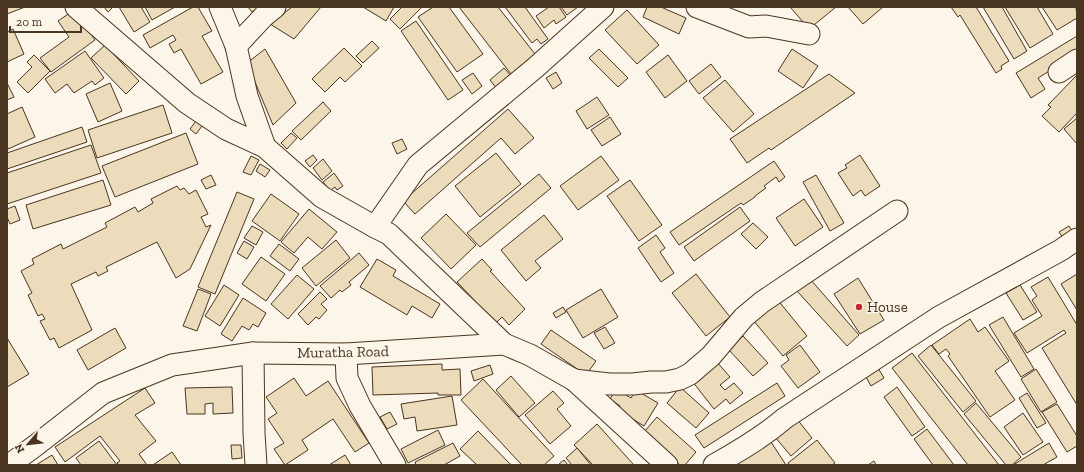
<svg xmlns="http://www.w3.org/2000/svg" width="1084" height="472" viewBox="0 0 1084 472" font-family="'Zilla Slab',serif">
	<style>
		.building { fill: #ecdcbc; stroke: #4a3520 }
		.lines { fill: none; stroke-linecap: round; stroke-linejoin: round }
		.minor-casing { stroke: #4a3520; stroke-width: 23 }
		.minor { stroke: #fbf6e9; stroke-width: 21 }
		.poi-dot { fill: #c62828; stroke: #fbf6e9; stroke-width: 1.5 }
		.labels { text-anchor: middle; stroke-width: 3; stroke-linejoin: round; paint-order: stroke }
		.poi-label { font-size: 15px; fill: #4a3520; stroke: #fbf6e9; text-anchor: start }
		.street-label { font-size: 15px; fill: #4a3520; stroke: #fbf6e9 }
	</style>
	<rect width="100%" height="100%" fill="#fbf6e9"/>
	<g class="building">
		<path d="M7,7h18l-18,7z"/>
		<path d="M104,7h9l-5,5z"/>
		<path d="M119,7h22l9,15 -16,10z"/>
		<path d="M145,7h30l-23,13z"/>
		<path d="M193,7h5l14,24 -10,5 21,36 -22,12 -20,-35 -7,4 -5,-9 7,-4 -3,-5 -23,13 -7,-13z"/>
		<path d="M248,7h12l-8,5z"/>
		<path d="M292,7h29l-27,32 -24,-15z"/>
		<path d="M363,7h31l-8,14z"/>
		<path d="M402,7h18l1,1 -21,21 -10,-10z"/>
		<path d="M433,7h16l34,47 -26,18 -39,-55z"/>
		<path d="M459,7h39l37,47 -24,20z"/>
		<path d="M505,7h20l23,32 -7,5 -4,-5 -5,4z"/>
		<path d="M549,7h10l7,10 -10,7 -2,-4 -10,8 -8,-12z"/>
		<path d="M561,7h17l-11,8z"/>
		<path d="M647,7h14l25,11 -7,16 -36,-17z"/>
		<path d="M792,7h44l-27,22 -18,-21z"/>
		<path d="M848,7h35l-20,17z"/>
		<path d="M951,7h25l33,54 -8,5 1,3 -6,4 -36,-58 -2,2z"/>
		<path d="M983,7h19l25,44 -13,8z"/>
		<path d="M1005,7h32l16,27 -23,14z"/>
		<path d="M1042,7h34l1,11 -20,12z"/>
		<path d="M74,10l21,30 -44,32 -11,-14 29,-21 -11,-16z"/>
		<path d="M627,10l32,35 -22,19 -32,-34z"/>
		<path d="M416,21l47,69 -15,10 -47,-69z"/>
		<path d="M13,29l11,25 -17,8v-30z"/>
		<path d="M1077,36v18l-39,24 7,11 -14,9 -15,-25z"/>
		<path d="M372,41l7,7 -16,15 -7,-7z"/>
		<path d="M105,45l34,36 -13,13 -35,-36z"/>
		<path d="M344,48l18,18 -17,16 -5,-5 -15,15 -13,-13z"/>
		<path d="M265,49l31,54 -23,22 -26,-62z"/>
		<path d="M599,49l29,29 -10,9 -29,-29z"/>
		<path d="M792,49l26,17 -15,22 -25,-17z"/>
		<path d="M85,51l19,27 -9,7 -3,-4 -18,12 -7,-9 -12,9 -10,-14z"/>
		<path d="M34,55l16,16 -22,22 -11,-11 15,-15 -5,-5z"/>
		<path d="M668,55l19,26 -22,17 -19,-26z"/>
		<path d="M711,64l10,13 -22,17 -10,-13z"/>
		<path d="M504,68l8,9 -15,12 -7,-9z"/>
		<path d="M556,72l6,11 -9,6 -7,-11z"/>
		<path d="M473,73l9,13 -10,8 -10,-14z"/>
		<path d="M829,74l26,19 -84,57 -2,-2 -22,15 -17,-24z"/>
		<path d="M1077,75v38l-18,19 -17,-16 9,-9 -3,-2z"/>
		<path d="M725,80l29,34 -21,18 -30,-34z"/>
		<path d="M7,83l7,14 -7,3z"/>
		<path d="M110,83l12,28 -24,11 -12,-28z"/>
		<path d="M597,97l12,18 -22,14 -11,-18z"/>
		<path d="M323,102l8,9 -30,29 -9,-9z"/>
		<path d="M163,105l9,28 -75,25 -9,-28z"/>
		<path d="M22,107l13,30 -27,12 -1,-4v-31z"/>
		<path d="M508,109l26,29 -19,16 -14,-16 -86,76 -12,-13z"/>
		<path d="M610,117l11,17 -19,12 -11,-16z"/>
		<path d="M1077,118v26l-13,-15z"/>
		<path d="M196,121l6,5 -6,8 -6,-5z"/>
		<path d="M82,127l5,15 -80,27v-16z"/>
		<path d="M186,133l12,31 -83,33 -13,-31z"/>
		<path d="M291,133l6,5 -10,11 -6,-6z"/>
		<path d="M402,139l5,10 -10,5 -5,-11z"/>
		<path d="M91,145l10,28 -94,31v-31z"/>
		<path d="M496,153l25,31 -41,33 -25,-31z"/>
		<path d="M313,155l4,5 -7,7 -5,-6z"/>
		<path d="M860,155l20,31 -15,10 -4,-6 -8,6 -15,-23 9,-5 -2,-3z"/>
		<path d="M251,156l8,4 -8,15 -8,-3z"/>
		<path d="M601,156l18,24 -41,30 -18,-24z"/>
		<path d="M323,159l9,12 -10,9 -9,-12z"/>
		<path d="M774,161l11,16 -6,5 -3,-5 -12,9 2,2 -11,8v1l-12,8 -2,-2 -62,42 -9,-13z"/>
		<path d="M260,164l10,6 -5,7 -9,-6z"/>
		<path d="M334,173l9,13 -6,4 -2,-3 -5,4 -7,-9z"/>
		<path d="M539,174l12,14 -71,59 -13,-14z"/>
		<path d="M211,175l5,10 -10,4 -5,-9z"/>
		<path d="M816,175l28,48 -14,8 -27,-49z"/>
		<path d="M103,180l8,25 -78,24 -7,-24z"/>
		<path d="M630,180l32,45 -23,16 -32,-45z"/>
		<path d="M177,186l3,4 4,-2 5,6 7,-4 12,24 -7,3 5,10 5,-2 -21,44 -14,9 -19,-36 -51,25 2,4 -10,5 -2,-4 -25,12 21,46 -33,18 -5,-10 -4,2 -10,-19 5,-2 -3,-5 -4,2 -10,-21 4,-2 -11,-22 13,-7 -2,-5 29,-15 2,5 44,-22 -2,-4 30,-16 3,5 15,-9 -2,-4z"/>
		<path d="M237,192l17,7 -39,95 -17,-7z"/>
		<path d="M271,194l28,20 -19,27 -28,-20z"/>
		<path d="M804,199l19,28 -28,19 -19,-28z"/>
		<path d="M15,206l5,14 -10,4 -3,-7v-8z"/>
		<path d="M740,207l10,14 -56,40 -10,-14z"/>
		<path d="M309,209l28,23 -15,17 -14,-12 -14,16 -13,-11z"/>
		<path d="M446,214l30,31 -25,24 -30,-31z"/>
		<path d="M544,215l19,24 -28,22 6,7 -15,13 -25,-31z"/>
		<path d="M753,223l15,14 -12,12 -15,-15z"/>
		<path d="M252,226l11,6 -7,13 -12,-7z"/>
		<path d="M1069,226l6,9 -9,7 -7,-10z"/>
		<path d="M656,235l9,13 -5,4 14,21 -13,9 -23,-34z"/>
		<path d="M336,240l14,18 -34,28 -14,-18z"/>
		<path d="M244,241l10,6 -7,12 -10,-6z"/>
		<path d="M279,244l20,15 -9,12 -20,-15z"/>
		<path d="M359,253l10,12 -20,17 2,3 -9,7 -2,-2 -9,8 -11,-12z"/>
		<path d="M261,257l24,17 -19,27 -24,-17z"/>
		<path d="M377,259l19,11 -3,6 47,28 -8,14 -20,-12 -5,9 -47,-28z"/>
		<path d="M482,259l10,11 -2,1 35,38 -16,16 -7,-8 -6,6 -39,-41z"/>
		<path d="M696,274l34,43 -24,19 -34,-43z"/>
		<path d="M1077,274v36l-16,-26z"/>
		<path d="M297,275l17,14 -26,30 -17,-15z"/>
		<path d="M1048,277l29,48v80l-35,-57 24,-15 -2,-3 -37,23 -13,-20 28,-17 -10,-16 5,-4 -6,-9z"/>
		<path d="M858,278l26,42 -24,14 -26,-40z"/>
		<path d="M810,279l49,56 -12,11 -50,-55z"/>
		<path d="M224,285l15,10 -19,31 -15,-10z"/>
		<path d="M1020,285l17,27 -14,8 -17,-27z"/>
		<path d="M198,289l13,5 -14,37 -14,-5z"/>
		<path d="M601,289l17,28 -35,21 -17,-28z"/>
		<path d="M320,292l7,7 -6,5 6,6 -8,9 -3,-2 -8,8 -10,-11z"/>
		<path d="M243,298l23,15 -8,14 -5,-3 -4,6 -7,-4 -10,15 -11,-7z"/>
		<path d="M777,299l30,37 -24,20 -30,-36z"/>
		<path d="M563,307l3,5 -10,6 -3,-5z"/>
		<path d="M1003,317l31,52 -13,8 -32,-52z"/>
		<path d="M970,319l8,13 7,-5 24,34 -14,10 20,29 -25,17 -42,-61 2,-2 -4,-5 -7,5 -7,-9z"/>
		<path d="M605,327l10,16 -11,6 -10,-16z"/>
		<path d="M115,328l11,20 -38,22 -11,-20z"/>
		<path d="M551,330l45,31 -10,14 -45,-31z"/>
		<path d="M743,336l25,27 -15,13 -24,-26z"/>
		<path d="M7,338l22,36 -22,13z"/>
		<path d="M800,345l20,27 -22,16 -17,-22 8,-6 -3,-5z"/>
		<path d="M931,345l45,56 -13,11 -45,-56z"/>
		<path d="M912,353l87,112h-31l-76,-97z"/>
		<path d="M716,361l14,16 -10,8 5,5 9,-7 9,10 -13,11 -4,-5 -12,10 -22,-28z"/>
		<path d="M442,364v6l18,-1 1,26h-23v-2l-65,2 -1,-28z"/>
		<path d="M490,365l3,9 -19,7 -3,-10z"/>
		<path d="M878,368l6,10 -13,8 -6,-11z"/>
		<path d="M1036,369l21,33 -16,10 -20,-33z"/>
		<path d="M511,376l24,27 -16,14 -23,-27z"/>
		<path d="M294,378l12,18 22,-15 41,62 -14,9 -22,-33 -31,21 6,10 -23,15 -11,-16 10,-6 -16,-24 9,-6 -11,-16z"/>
		<path d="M483,379l71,77 -10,9h-22l-61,-65z"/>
		<path d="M777,383l8,13 -81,52 -9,-13z"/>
		<path d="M232,387l1,26 -20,1v-11l-8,1v10h-18l-2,-26z"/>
		<path d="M680,387l29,26 -13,15 -29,-25z"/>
		<path d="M897,387l28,40 -13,9 -28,-39z"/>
		<path d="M145,388l10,15 -20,12 21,26 -17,13 8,11h-28l-2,-2 3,-2 -20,-25 -35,26 -10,-15z"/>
		<path d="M616,389l15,9 5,-8 22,13 -14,23 -26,-16 2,-4 -10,-7z"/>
		<path d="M553,391l11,12 -7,6 14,17 -21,18 -25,-29z"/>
		<path d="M1027,393l19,30 -9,5 -18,-30z"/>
		<path d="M452,396l5,29 -40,6 -2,-14 -11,2 -3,-15z"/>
		<path d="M976,403l45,54 -9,8h-6l-42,-51z"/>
		<path d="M1057,404l20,32v10l-10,6 -25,-40z"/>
		<path d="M390,412l7,12 -10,5 -7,-12z"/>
		<path d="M1023,413l20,29 -20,13 -19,-28z"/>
		<path d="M657,417l39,35 -11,13h-5l-36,-33z"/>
		<path d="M797,419l15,19 -21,18 -16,-19z"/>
		<path d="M597,424l37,41h-41l-19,-20z"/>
		<path d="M927,429l27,36h-21l-19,-26z"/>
		<path d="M438,430l7,15 -37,18 -7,-14z"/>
		<path d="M478,431l33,34h-34l-17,-16z"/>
		<path d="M817,440l18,23 -3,2h-43l-1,-2z"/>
		<path d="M99,441l18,24h-36l-5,-7z"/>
		<path d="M771,442l15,23h-51z"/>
		<path d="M453,443l7,13 -16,9h-28l-1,-3z"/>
		<path d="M1049,443l8,14 -14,8h-30z"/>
		<path d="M231,445h10l1,13 -10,1z"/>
		<path d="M577,448l14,17h-19l-6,-7z"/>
		<path d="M172,452l9,13h-28z"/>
		<path d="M52,455l6,10h-22z"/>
		<path d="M345,455l6,10h-22z"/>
		<path d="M564,460l4,5h-10z"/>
		<path d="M874,461l2,4h-8z"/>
	</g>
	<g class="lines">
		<g class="minor-casing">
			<g id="minor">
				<path d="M76,7l111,96 39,26 39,18 57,50 53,30 14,7 115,110"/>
				<path d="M220,7l16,39 11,50 18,51"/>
				<path d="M697,7l52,20 17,-1 43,8"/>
				<path d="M236,46l28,-30 11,-9"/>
				<path d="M1059,72l18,-12"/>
				<path d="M375,227l43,-62 117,-97 68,-61"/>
				<path d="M253,353l1,80 2,32"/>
				<path d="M346,354l1,24 13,28 35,59"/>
				<path d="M574,380l35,4h24l18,-2h15l14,-3 10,-5 21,-18 33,-39 18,-15 135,-91"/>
				<path d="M9,465l26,-19 68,-53 69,-28 81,-12 93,1 158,-10 26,11 44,25 93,85"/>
				<path d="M714,465c25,-14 49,-28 71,-47l154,-101 122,-67 16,-11"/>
			</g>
		</g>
		<use href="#minor" class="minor"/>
	</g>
	<circle class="poi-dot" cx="859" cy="307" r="4"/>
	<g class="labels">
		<g class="poi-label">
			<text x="867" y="312">House</text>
		</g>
		<g class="street-label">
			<text transform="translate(343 352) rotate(-1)" y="5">Muratha Road</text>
		</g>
	</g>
	<rect width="1084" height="472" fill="none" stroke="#4a3520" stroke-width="16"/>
	<g transform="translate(28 444) rotate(242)" stroke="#fbf6e9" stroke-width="3" paint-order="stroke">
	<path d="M0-3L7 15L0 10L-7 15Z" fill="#4a3520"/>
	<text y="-6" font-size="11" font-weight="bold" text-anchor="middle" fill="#4a3520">N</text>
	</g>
	<path d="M10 26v6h71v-6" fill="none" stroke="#4a3520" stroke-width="2"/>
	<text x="16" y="26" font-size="12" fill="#4a3520" stroke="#fbf6e9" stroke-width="3" paint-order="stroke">20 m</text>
</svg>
